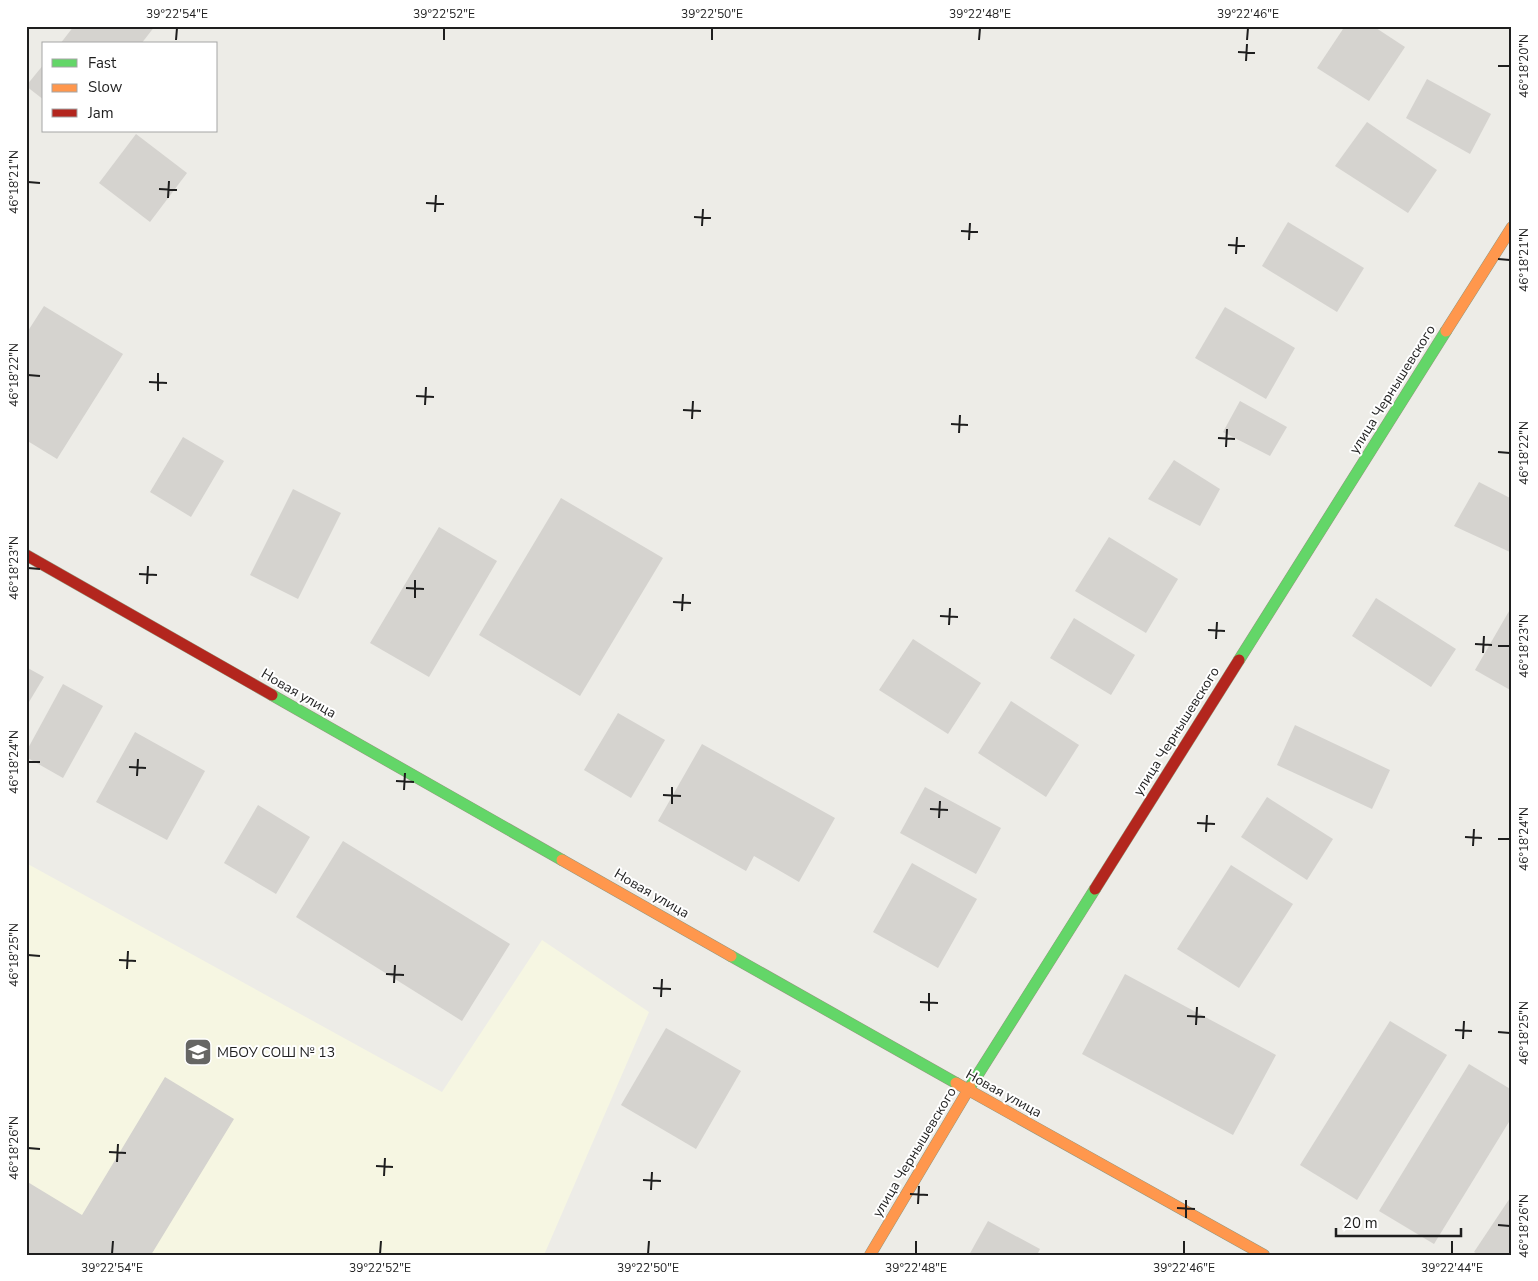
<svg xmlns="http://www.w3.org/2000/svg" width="1538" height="1281" viewBox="0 0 1538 1281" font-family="'Nunito Sans',sans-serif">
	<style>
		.education { fill: #f6f6e2 }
		.building { fill: #d5d3cf }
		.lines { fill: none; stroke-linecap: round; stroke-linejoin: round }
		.fast-casing { stroke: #94977e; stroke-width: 12 }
		.slow-casing { stroke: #94977e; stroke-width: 12 }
		.jam-casing { stroke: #94977e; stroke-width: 12 }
		.fast { stroke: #63d668; stroke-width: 11 }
		.slow { stroke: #ff974d; stroke-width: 11 }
		.jam { stroke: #b3261e; stroke-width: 11 }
		.ticks { fill: none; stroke: #1e1e1e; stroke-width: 2 }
		.labels { text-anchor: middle; stroke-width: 4; stroke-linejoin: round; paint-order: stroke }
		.street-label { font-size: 14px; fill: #1e1e1e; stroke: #fff }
		.poi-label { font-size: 14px; fill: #1e1e1e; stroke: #fff; text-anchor: start }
		.neatline { fill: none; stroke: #1e1e1e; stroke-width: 2 }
		.ticks-label { font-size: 12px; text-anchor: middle; fill: #1e1e1e }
	</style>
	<rect width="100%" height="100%" fill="#edece7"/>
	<path class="education" d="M26,863l416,229 100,-152 107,72 -105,243h-518z"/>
	<g class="building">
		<path d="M74,26h81l-14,18h-81z"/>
		<path d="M1345,26h28l32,21 -36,54 -52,-33z"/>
		<path d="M44,64v36l-18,-14z"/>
		<path d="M1427,79l64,35 -21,40 -64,-36z"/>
		<path d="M1367,122l70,48 -29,43 -73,-47z"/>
		<path d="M136,134l51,39 -37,49 -51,-39z"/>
		<path d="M1288,222l76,46 -27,44 -75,-46z"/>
		<path d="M44,306l79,48 -66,105 -31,-19v-106z"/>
		<path d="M1225,307l70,41 -29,51 -71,-41z"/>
		<path d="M1240,401l47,26 -17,29 -47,-24z"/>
		<path d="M183,437l41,24 -33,56 -41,-25z"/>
		<path d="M1174,460l46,29 -20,37 -52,-27z"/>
		<path d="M1479,482l33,17v54l-58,-27z"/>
		<path d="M293,489l48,24 -43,86 -48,-24z"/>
		<path d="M561,498l102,60 -83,138 -101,-61z"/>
		<path d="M439,527l58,34 -68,116 -59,-34z"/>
		<path d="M1109,537l69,42 -32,54 -71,-42z"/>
		<path d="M1376,598l80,51 -25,38 -79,-51z"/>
		<path d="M1512,606v85l-37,-21z"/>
		<path d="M1074,618l61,37 -24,40 -61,-37z"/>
		<path d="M913,639l68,44 -33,51 -69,-44z"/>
		<path d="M26,667l18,10 -18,30z"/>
		<path d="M63,684l40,22 -40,72 -37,-21v-5z"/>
		<path d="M1011,701l68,44 -33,52 -68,-44z"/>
		<path d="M618,713l47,27 -34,58 -47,-28z"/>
		<path d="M1295,725l95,45 -18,39 -95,-44z"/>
		<path d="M135,732l70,39 -38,69 -71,-38z"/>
		<path d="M702,744l133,74 -36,64 -45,-26 -8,15 -88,-50z"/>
		<path d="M925,787l76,41 -25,46 -76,-41z"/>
		<path d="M1267,797l66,42 -26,41 -66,-43z"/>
		<path d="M258,805l52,32 -34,57 -52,-31z"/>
		<path d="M343,841l167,103 -48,77 -166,-104z"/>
		<path d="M912,863l65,36 -39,69 -65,-36z"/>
		<path d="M1231,865l62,39 -54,84 -62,-39z"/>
		<path d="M1125,974l151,81 -43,80 -151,-81z"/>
		<path d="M1390,1021l57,34 -90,145 -57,-35z"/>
		<path d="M666,1028l75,43 -45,78 -75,-44z"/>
		<path d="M1469,1064l43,26v27l-78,127 -55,-33z"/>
		<path d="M165,1077l69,42 -83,136h-125v-74l56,34z"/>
		<path d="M1512,1195v60h-33l-5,-3z"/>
		<path d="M988,1221l52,28 -3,6h-68z"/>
	</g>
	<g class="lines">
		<g class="fast-casing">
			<g id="fast">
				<path d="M1239,660l207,-329"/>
				<path d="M272,695l290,165"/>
				<path d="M731,956l225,127"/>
				<path d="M970,1087l125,-198"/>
			</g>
		</g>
		<g class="slow-casing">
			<g id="slow">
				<path d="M1446,331l66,-104"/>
				<path d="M562,860l169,96"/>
				<path d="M956,1083l308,172"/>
				<path d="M870,1255l100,-168"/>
			</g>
		</g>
		<g class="jam-casing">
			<g id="jam">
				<path d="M26,555l246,140"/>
				<path d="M1095,889l144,-229"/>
			</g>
		</g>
		<use href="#fast" class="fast"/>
		<use href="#slow" class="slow"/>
		<use href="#jam" class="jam"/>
	</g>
	<path class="ticks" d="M176,40l1,-12M444,40v-12M712,40v-12M979,40l1,-12M1247,40l1,-12M1238,52l17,1M1246,61l1,-17M1498,66h12M28,182l12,1M159,189l18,1M168,198l1,-17M426,203l18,1M435,212l1,-17M694,217l17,1M702,226l1,-17M961,231l17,1M969,240l1,-17M1228,245l17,1M1236,254l1,-17M1498,259l12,1M28,375l12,1M149,382l18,1M158,391v-18M416,396l18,1M425,405l1,-18M683,410l18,1M692,419l1,-18M951,424l17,1M959,433l1,-18M1218,438l17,1M1226,447l1,-18M1498,452l12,1M28,568l12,1M139,574l18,1M147,584l1,-18M406,588l18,1M415,598v-18M673,602l18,1M682,611l1,-17M940,616l18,1M949,625l1,-17M1208,630l17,1M1216,639l1,-17M1475,644l17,1M1498,646h12M1483,653l1,-17M28,762h12M129,767l17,1M137,776l1,-17M396,781l18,1M404,790l1,-17M663,795l18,1M672,804v-17M930,809l18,1M939,818l1,-17M1197,823l18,1M1206,832l1,-17M1465,837l17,1M1498,839h12M1473,846l1,-17M28,955l12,1M119,960l17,1M127,969l1,-18M386,974l18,1M394,983l1,-18M653,988l18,1M661,997l1,-18M920,1002l18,1M929,1011v-18M1187,1016l18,1M1196,1025l1,-18M1455,1030l17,1M1498,1032l12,1M1463,1039l1,-18M28,1148l12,1M109,1152l17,1M117,1162l1,-18M376,1166l17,1M384,1176l1,-18M643,1180l18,1M651,1190l1,-18M910,1194l18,1M918,1204l1,-18M1177,1208l18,1M1186,1218v-18M1498,1225l12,1M112,1254l1,-13M380,1254l1,-13M648,1254l1,-13M916,1254v-13M1184,1254v-13M1452,1254v-13"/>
	<defs>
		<g id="school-square" transform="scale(1.4375)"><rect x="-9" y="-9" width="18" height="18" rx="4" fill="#666664" stroke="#fff"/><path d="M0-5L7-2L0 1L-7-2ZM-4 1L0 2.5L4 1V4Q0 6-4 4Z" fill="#fff"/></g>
	</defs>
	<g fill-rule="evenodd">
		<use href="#school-square" x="198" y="1052"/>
	</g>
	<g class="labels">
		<g class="street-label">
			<text transform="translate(1392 389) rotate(-58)" y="5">улица Чернышевского</text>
			<text transform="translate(299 693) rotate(30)" y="5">Новая улица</text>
			<text transform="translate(1176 731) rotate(-58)" y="5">улица Чернышевского</text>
			<text transform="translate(652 893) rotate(30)" y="5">Новая улица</text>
			<text transform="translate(1004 1093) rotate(29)" y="5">Новая улица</text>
			<text transform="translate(914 1152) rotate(-59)" y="5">улица Чернышевского</text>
		</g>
		<g class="poi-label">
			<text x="217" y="1057">МБОУ СОШ № 13</text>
		</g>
	</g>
	<rect width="1538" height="1281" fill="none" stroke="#ffffff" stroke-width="55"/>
	<rect x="42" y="42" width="175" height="90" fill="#ffffff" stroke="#a5a5a5"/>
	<rect x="52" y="59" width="25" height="8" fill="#63d668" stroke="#a5a5a5"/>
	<text x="88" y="68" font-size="15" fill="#1e1e1e">Fast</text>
	<rect x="52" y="84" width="25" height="8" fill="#ff974d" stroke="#a5a5a5"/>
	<text x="88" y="92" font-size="15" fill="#1e1e1e">Slow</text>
	<rect x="52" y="109" width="25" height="8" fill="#b3261e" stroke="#a5a5a5"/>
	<text x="88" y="118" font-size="15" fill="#1e1e1e">Jam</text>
	<path d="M1336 1228v8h125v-8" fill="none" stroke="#1e1e1e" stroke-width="2.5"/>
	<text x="1343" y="1228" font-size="15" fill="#1e1e1e" stroke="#ffffff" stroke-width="4" paint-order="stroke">20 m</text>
	<rect x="28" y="28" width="1482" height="1226" class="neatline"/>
	<g class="ticks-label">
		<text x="177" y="18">39°22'54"E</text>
		<text x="444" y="18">39°22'52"E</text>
		<text x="712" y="18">39°22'50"E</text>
		<text x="980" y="18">39°22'48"E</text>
		<text x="1248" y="18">39°22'46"E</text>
		<text transform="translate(1524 66) rotate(-90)" y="4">46°18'20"N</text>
		<text transform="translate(14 182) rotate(-90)" y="4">46°18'21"N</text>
		<text transform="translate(1524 260) rotate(-90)" y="4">46°18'21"N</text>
		<text transform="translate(14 375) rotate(-90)" y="4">46°18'22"N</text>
		<text transform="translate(1524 453) rotate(-90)" y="4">46°18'22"N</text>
		<text transform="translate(14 568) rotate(-90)" y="4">46°18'23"N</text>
		<text transform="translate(1524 646) rotate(-90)" y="4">46°18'23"N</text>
		<text transform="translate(14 762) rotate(-90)" y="4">46°18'24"N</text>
		<text transform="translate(1524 839) rotate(-90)" y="4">46°18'24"N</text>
		<text transform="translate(14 955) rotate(-90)" y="4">46°18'25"N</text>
		<text transform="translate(1524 1033) rotate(-90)" y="4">46°18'25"N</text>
		<text transform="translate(14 1148) rotate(-90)" y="4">46°18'26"N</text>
		<text transform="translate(1524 1226) rotate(-90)" y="4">46°18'26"N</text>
		<text x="112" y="1272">39°22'54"E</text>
		<text x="380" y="1272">39°22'52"E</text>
		<text x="648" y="1272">39°22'50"E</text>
		<text x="916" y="1272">39°22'48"E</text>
		<text x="1184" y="1272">39°22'46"E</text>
		<text x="1452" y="1272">39°22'44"E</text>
	</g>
</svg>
